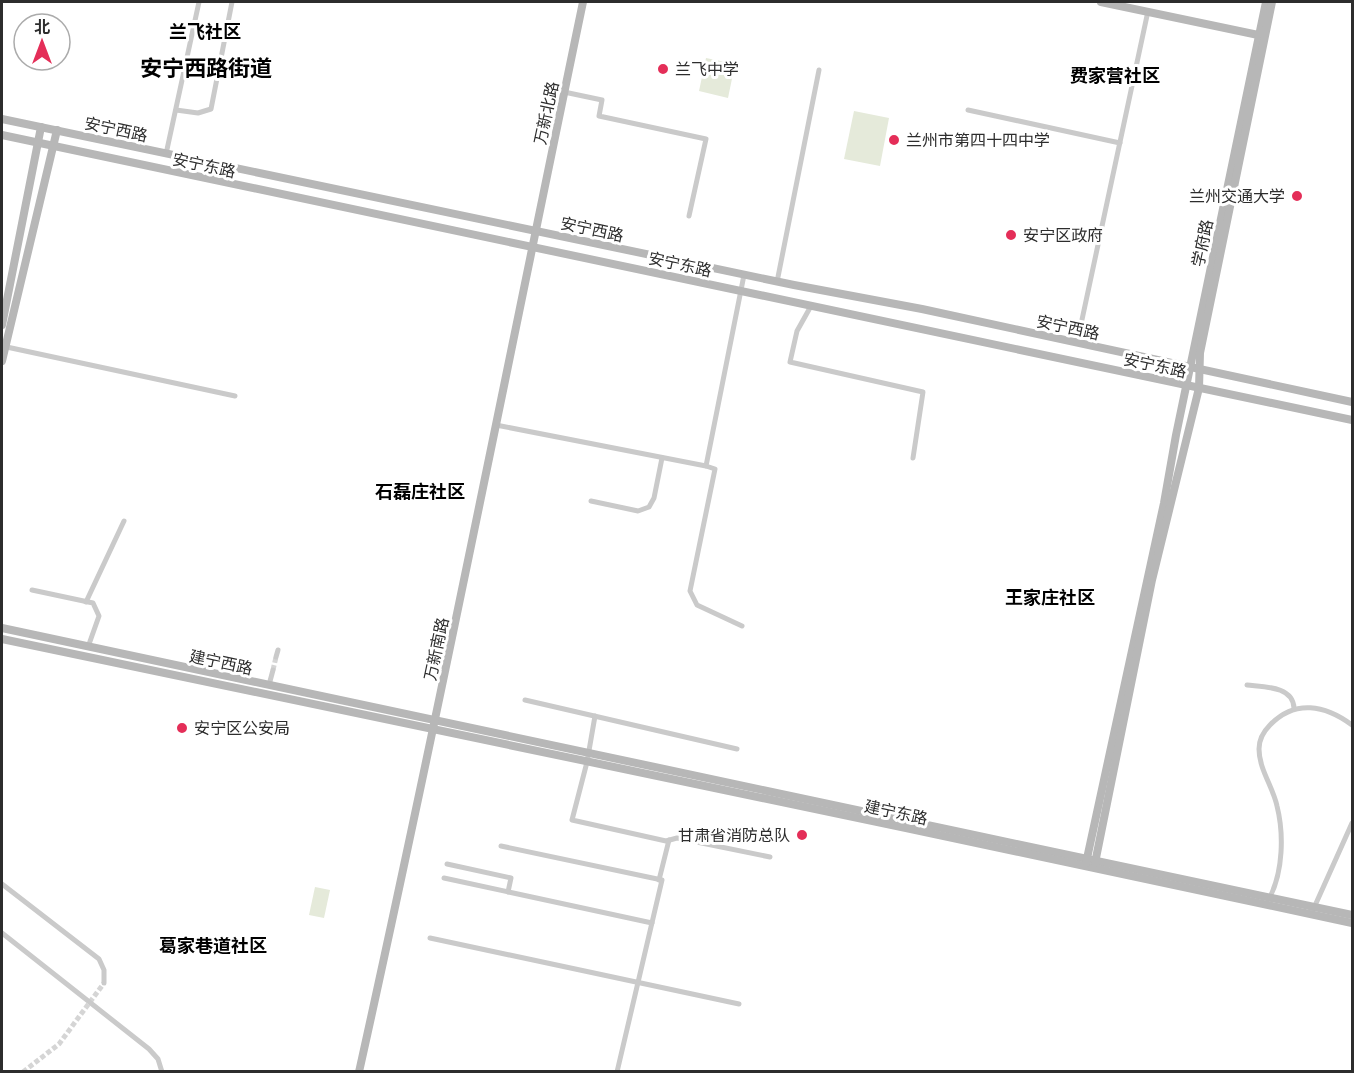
<svg xmlns="http://www.w3.org/2000/svg" width="1354" height="1073" viewBox="0 0 1354 1073" font-family="'Sofia Sans Condensed','Noto Sans SC',sans-serif">
	<style>
		.green { fill: #e5eada }
		.lines { fill: none; stroke-linecap: round; stroke-linejoin: round }
		.street-tunnel { stroke: #d5d5d5; stroke-width: 5; stroke-dasharray: 5 2.5; stroke-linecap: butt }
		.street { stroke: #cacaca; stroke-width: 5 }
		.secondary { stroke: #b7b7b7; stroke-width: 8 }
		.poi-dot { fill: #e42e58; stroke: #fff; stroke-width: 2 }
		.labels { text-anchor: middle; stroke-width: 6; stroke-linejoin: round; paint-order: stroke }
		.poi-label { font-size: 16px; fill: #2d2d2d; stroke: #fff; text-anchor: start }
		.street-label { font-size: 16px; fill: #2d2d2d; stroke: #fff }
		.neighbourhood-label { font-size: 18px; font-weight: bold; fill: #000; stroke: #fff }
		.district-label { font-size: 22px; font-weight: bold; fill: #000; stroke: #fff }
	</style>
	<rect width="100%" height="100%" fill="#fff"/>
	<g class="green">
		<path d="M706,58l29,6 -7,34 -29,-7z"/>
		<path d="M854,111l35,7 -9,48 -36,-7z"/>
		<path d="M315,887l15,3 -6,28 -15,-3z"/>
	</g>
	<g class="lines">
		<g class="street-tunnel">
			<path d="M273,670l3,-13"/>
			<path d="M23,1072l36,-28 45,-61"/>
		</g>
		<g class="street">
			<path d="M564,92l38,8 -3,16 107,23 -17,77"/>
			<path d="M176,110l22,3 13,-4 21,-107"/>
			<path d="M968,110l152,33"/>
			<path d="M166,154l33,-152"/>
			<path d="M777,282l42,-212"/>
			<path d="M811,306l-14,25 -7,31 133,30 -10,66"/>
			<path d="M1077,343l71,-332"/>
			<path d="M2,346l233,50"/>
			<path d="M496,425l210,41 38,-191"/>
			<path d="M706,466l9,3 -25,122 7,14 45,21"/>
			<path d="M591,501l47,10 11,-4 5,-9 8,-40"/>
			<path d="M32,590l61,13 6,13 -11,31"/>
			<path d="M86,602l38,-81"/>
			<path d="M276,657l2,-7"/>
			<path d="M269,685l4,-15"/>
			<path d="M1247,685c17,2 46,1 47,23"/>
			<path d="M525,700l212,49"/>
			<path d="M595,716l-8,46 -15,58 94,21 11,-3 93,19"/>
			<path d="M501,846l161,34 -45,192"/>
			<path d="M447,864l64,14 -3,14"/>
			<path d="M444,878l208,45"/>
			<path d="M659,880l10,-40"/>
			<path d="M2,884l97,75 5,11v13"/>
			<path d="M1270,897c13,-26 14,-63 7,-91 -4,-19 -18,-37 -18,-57 0,-10 4,-17 11,-24 25,-26 55,-20 82,0"/>
			<path d="M1313,910l39,-87"/>
			<path d="M2,933l147,116 9,10 4,13"/>
			<path d="M430,938l309,66"/>
		</g>
		<g class="secondary">
			<path d="M1101,2l162,34"/>
			<path d="M2,119l792,166 128,24 430,93"/>
			<path d="M2,135l1350,285"/>
			<path d="M2,325l39,-198"/>
			<path d="M2,361l55,-231"/>
			<path d="M2,628c449,98 900,191 1350,287"/>
			<path d="M2,639l904,189 446,95"/>
			<path d="M1086,863l78,-360 12,-68 90,-433"/>
			<path d="M1095,863l57,-283 47,-192 1,-35 72,-351"/>
			<path d="M359,1072c79,-356 150,-714 224,-1070"/>
		</g>
	</g>
	<g class="poi-dot">
		<circle cx="663" cy="69" r="6"/>
		<circle cx="894" cy="140" r="6"/>
		<circle cx="1297" cy="196" r="6"/>
		<circle cx="1011" cy="235" r="6"/>
		<circle cx="182" cy="728" r="6"/>
		<circle cx="802" cy="835" r="6"/>
	</g>
	<g class="labels">
		<g class="poi-label">
			<text x="675" y="75">兰飞中学</text>
			<text x="906" y="146">兰州市第四十四中学</text>
			<text x="1285" y="202" text-anchor="end">兰州交通大学</text>
			<text x="1023" y="241">安宁区政府</text>
			<text x="194" y="734">安宁区公安局</text>
			<text x="790" y="841" text-anchor="end">甘肃省消防总队</text>
		</g>
		<g class="street-label">
			<text transform="translate(546 113) rotate(-78)" y="6">万新北路</text>
			<text transform="translate(116 129) rotate(12)" y="6">安宁西路</text>
			<text transform="translate(204 165) rotate(12)" y="6">安宁东路</text>
			<text transform="translate(592 229) rotate(12)" y="6">安宁西路</text>
			<text transform="translate(1202 243) rotate(-78)" y="6">学府路</text>
			<text transform="translate(680 264) rotate(12)" y="6">安宁东路</text>
			<text transform="translate(1068 327) rotate(12)" y="6">安宁西路</text>
			<text transform="translate(1155 365) rotate(12)" y="6">安宁东路</text>
			<text transform="translate(436 649) rotate(-78)" y="6">万新南路</text>
			<text transform="translate(221 662) rotate(12)" y="6">建宁西路</text>
			<text transform="translate(896 812) rotate(12)" y="6">建宁东路</text>
		</g>
		<g class="neighbourhood-label">
			<text x="205" y="38">兰飞社区</text>
			<text x="1115" y="82">费家营社区</text>
			<text x="420" y="498">石磊庄社区</text>
			<text x="1050" y="604">王家庄社区</text>
			<text x="213" y="952">葛家巷道社区</text>
		</g>
		<g class="district-label">
			<text x="206" y="76">安宁西路街道</text>
		</g>
	</g>
	<rect width="1354" height="1073" fill="none" stroke="#2d2d2d" stroke-width="6"/>
	<g transform="translate(42 42)"><circle r="28" fill="#ffffff" stroke="#ababab" stroke-width="1.5"/>
	<path d="M0-4.5L10 22L0 15L-10 22Z" fill="#e42e58"/>
	<text y="-9" font-size="16" font-weight="bold" text-anchor="middle" fill="#2d2d2d">北</text>
	</g>
</svg>
